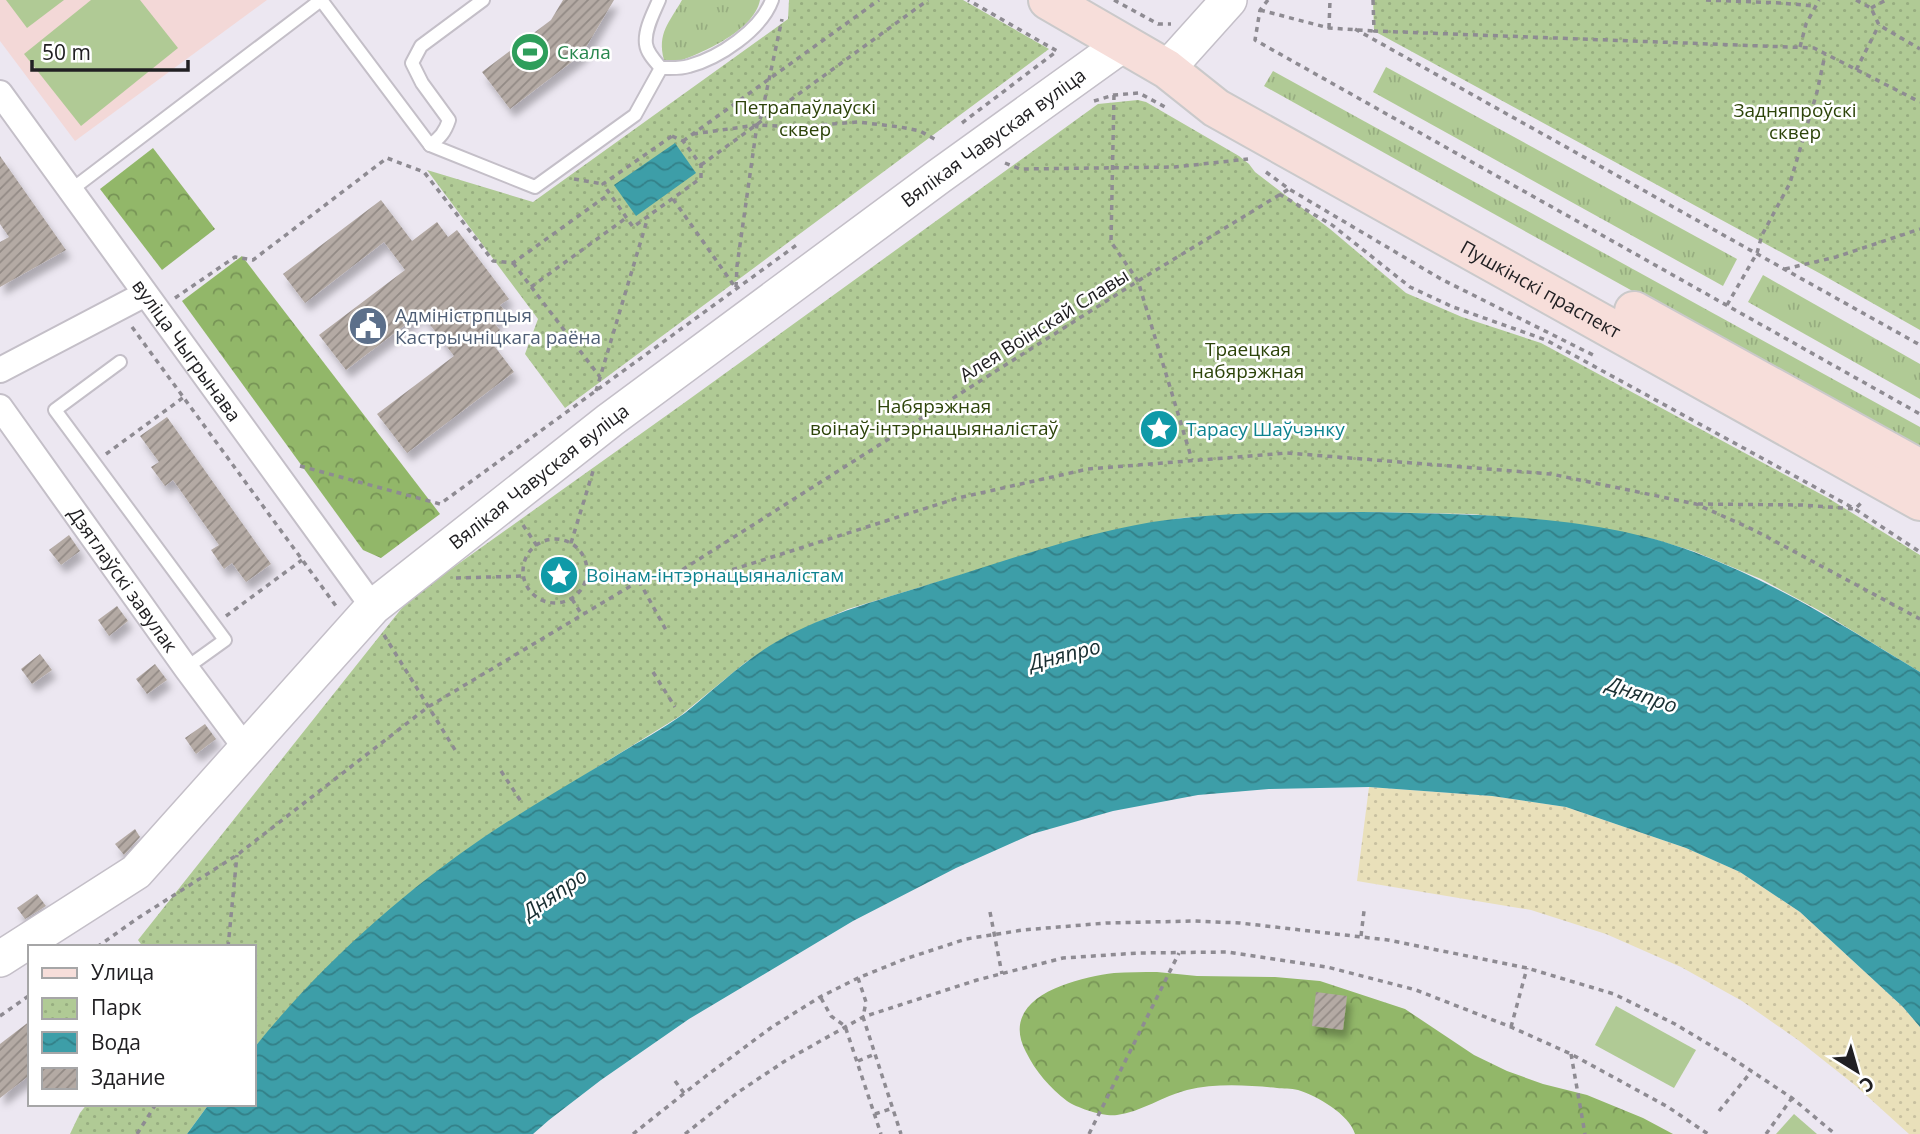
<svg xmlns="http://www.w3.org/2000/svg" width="1920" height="1134" viewBox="0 0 1920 1134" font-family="'Open Sans',sans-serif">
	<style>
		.education { fill: #f3d8d7 }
		.grass { fill: url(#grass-tufts) }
		.forest { fill: url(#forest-crowns) }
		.sand { fill: url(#sand-dots) }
		.park { fill: url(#park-dots) }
		.garden { fill: #b0ca95 }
		.water { fill: url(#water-waves) }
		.building { fill: url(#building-hatch); filter: url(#shadow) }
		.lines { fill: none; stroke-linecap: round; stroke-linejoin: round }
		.service-casing { stroke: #c4bfc8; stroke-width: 16 }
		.minor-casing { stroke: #c4bfc8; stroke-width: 28 }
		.secondary-casing { stroke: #c4bfc8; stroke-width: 38 }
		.primary-casing { stroke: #cac9ca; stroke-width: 42 }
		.path { stroke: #8e8b92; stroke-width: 3.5; stroke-dasharray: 5 5; stroke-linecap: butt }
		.service { stroke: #fff; stroke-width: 12 }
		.minor { stroke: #fff; stroke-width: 24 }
		.secondary { stroke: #fff; stroke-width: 35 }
		.primary { stroke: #f7deda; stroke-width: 38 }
		.labels { text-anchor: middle; stroke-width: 5; stroke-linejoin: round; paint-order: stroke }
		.leisure-label { font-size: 19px; fill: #27864d; stroke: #fff; text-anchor: start }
		.park-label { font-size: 19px; fill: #2d440a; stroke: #fff }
		.street-label { font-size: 19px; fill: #212023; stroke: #fff }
		.service-label { font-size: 19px; fill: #4e5e75; stroke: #fff; text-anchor: start }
		.culture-label { font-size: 19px; fill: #0d838f; stroke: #fff; text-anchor: start }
		.water-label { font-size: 21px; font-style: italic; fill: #182e31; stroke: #fff }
	</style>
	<defs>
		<pattern id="grass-tufts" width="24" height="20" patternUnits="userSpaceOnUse" patternTransform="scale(1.75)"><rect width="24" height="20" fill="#b0ca95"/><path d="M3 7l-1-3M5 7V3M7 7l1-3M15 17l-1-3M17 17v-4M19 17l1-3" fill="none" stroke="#97ad80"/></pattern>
		<pattern id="forest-crowns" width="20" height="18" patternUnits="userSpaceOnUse" patternTransform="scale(1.75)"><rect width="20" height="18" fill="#92b769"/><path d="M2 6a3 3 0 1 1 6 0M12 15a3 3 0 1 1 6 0" fill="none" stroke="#779456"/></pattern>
		<pattern id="sand-dots" width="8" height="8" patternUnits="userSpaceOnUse" patternTransform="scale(1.75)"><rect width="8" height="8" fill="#e9e0ba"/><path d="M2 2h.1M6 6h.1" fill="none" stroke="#c8c0a0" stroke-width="1.8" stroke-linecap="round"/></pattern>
		<pattern id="park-dots" width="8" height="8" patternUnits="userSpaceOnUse" patternTransform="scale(1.75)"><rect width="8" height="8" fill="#b0ca95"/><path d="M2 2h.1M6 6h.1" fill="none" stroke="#97ad80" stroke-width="1.8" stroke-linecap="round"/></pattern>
		<pattern id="water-waves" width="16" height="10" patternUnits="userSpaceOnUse" patternTransform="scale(1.75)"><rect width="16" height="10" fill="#3d9ea8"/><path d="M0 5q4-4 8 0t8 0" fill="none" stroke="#338088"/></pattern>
		<pattern id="building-hatch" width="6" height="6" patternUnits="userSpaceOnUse" patternTransform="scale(1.75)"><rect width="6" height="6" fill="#b4aaa4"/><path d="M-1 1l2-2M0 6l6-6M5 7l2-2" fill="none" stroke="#928a85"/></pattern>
		<filter id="shadow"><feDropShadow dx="4.5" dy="8" stdDeviation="3.5" flood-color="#0004"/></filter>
	</defs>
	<rect width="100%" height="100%" fill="#ece7f1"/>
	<path class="education" d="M0,0h267l-192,141 -75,-100z"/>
	<g class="grass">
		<path d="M682,0h78c-6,32 -62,55 -89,64l-7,-4c-7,-27 5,-37 18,-60z"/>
		<path d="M1386,67l351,192 -14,27 -350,-194z"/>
		<path d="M1273,71l647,356v24l-656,-365z"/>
		<path d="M1763,275l157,89v35l-172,-97z"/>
	</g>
	<g class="forest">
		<path d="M153,148l62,81 -53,41 -62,-81z"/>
		<path d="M242,256l198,258 -59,44 -18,-8 -181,-249z"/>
		<path d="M1157,972l40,4 78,1 45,4 85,28 69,46 33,16 36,13 44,11 56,23 30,16h-318c-6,-20 -38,-38 -57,-44 -7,-2 -15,-1 -21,-2 -29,-3 -62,-5 -90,2 -24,6 -46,22 -70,25 -13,2 -40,-7 -50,-14 -18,-14 -31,-29 -41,-49 -29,-55 49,-74 88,-79 14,-1 29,-1 43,-1z"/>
	</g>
	<path class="sand" d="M1369,787l123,9 74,11 120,41 54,24 60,40 103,95 17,20v107h-11l-53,-48 -58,-46 -56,-39 -61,-34 -75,-33 -75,-24 -174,-29z"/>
	<g class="park">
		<path d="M789,0h174l86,49 -484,359 -40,-54 13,-35 -111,-149 106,32 255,-183z"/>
		<path d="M1373,0h547v330l-99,-56 -447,-243z"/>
		<path d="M1138,100l8,2 93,54 10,8 6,8 75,57 76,64 56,24 79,26 287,155 92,57v117l-100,-61 -59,-32 -68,-28 -40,-12 -129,-20 -53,-5 -109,-2 -137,3 -43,3 -63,11 -59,16 -212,64 -39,17 -34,17 -29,19 -66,54 -197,122 -71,53 -77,69 -33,33 -48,55v-101h-111l-5,-7 271,-341 275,-196 414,-299z"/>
		<path d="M87,1104h122l-22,30h-117l10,-21z"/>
	</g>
	<g class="garden">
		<path d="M6,0h58l-37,28z"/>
		<path d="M91,0h49l38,48 -97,78 -57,-72z"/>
		<path d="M1616,1006l80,44 -22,38 -79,-43z"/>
		<path d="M1794,1114l23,20h-41z"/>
	</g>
	<g class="water">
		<path d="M675,143l21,30 -60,43 -22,-31z"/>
		<path d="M1362,512c106,2 233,2 332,40 81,30 153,76 226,120v355l-17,-20 -103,-95 -60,-40 -54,-24 -120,-41 -74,-11 -123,-9 -100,2 -71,6 -85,16 -81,23 -76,34 -103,53 -164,98 -88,61 -52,40 -16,14h-346l22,-30h45v-56c65,-81 145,-153 230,-211 42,-28 87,-54 130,-80 24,-15 49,-28 71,-44 30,-24 57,-51 91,-71 51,-29 110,-44 167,-62 68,-21 138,-46 209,-58 69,-11 140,-9 210,-10z"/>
	</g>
	<g class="building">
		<path d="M563,0h51l-32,54 -72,55 -28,-37 69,-52z"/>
		<path d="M0,156l66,94 -66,37v-45l9,-5 -9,-13z"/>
		<path d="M381,200l31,41 25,-19 11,15 9,-7 52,69 -9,6 6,7 -13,10 7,8 -11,9 25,33 -107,81 -30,-39 77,-58 -33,-43 -75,57 -27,-35 86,-65 -21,-28 -79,61 -22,-29z"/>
		<path d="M167,417l104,147 -25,18 -14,-19 -8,6 -13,-19 8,-5 -46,-65 -8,6 -14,-19 8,-5 -19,-26z"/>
		<path d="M69,535l11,16 -19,14 -12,-15z"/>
		<path d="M564,559l11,20 -19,10 -11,-20z"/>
		<path d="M117,606l11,15 -19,15 -11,-16z"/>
		<path d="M40,654l12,16 -20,14 -11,-15z"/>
		<path d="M155,664l12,16 -20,14 -11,-15z"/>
		<path d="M205,724l11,15 -20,15 -11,-16z"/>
		<path d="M135,829l5,8 -16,18 -9,-11z"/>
		<path d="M37,894l9,12 -21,13 -8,-11z"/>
		<path d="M1316,992l31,4 -4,34 -31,-4z"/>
		<path d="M30,1021v54l-30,23v-54z"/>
	</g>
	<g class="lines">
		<g class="service-casing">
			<g id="service">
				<path d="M659,0c-5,12 -15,30 -13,44 1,9 9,17 15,24 9,0 19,1 28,-2 30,-8 72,-36 83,-66"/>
				<path d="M430,145c10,-7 15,-13 19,-25l-27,-37 -10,-20 9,-17 62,-46"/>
				<path d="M71,190l250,-190 109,145 105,42 100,-72 26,-47"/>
				<path d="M120,362l-65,48 170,230 -39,28"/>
			</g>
		</g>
		<g class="minor-casing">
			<g id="minor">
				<path id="s1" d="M0,93l373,514"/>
				<path d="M0,370l145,-76"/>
				<path id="s2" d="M0,407l186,261 61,82"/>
			</g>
		</g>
		<g class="secondary-casing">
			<g id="secondary">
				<path d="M1167,69l62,-69"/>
				<path id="s3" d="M0,959l136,-87 237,-265 237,-187 328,-243 185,-133"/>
			</g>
		</g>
		<g class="primary-casing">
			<g id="primary">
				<path id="s4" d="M1048,0l119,69 49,39 704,393"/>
				<path d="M1634,311l286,158"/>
			</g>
		</g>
		<g class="path">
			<path d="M1114,0l44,24h13"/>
			<path d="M1268,0l-8,10 -5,30 665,374"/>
			<path d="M1373,0l1,31 440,17 106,54"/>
			<path d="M1706,0l75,3 33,3"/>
			<path d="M1856,0l15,8 8,17 41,24"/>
			<path d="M1871,8l15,-8"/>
			<path d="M1260,10l69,18 45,3"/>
			<path d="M1329,28l1,-28"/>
			<path d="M1355,29l565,316"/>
			<path d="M1800,47l6,-23 13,-24"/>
			<path d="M1856,70l23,-45"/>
			<path d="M1114,95l-3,147 27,39 54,179"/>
			<path d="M1094,101l20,-6 25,-2 26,14"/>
			<path d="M962,123l95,-72 -89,-51"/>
			<path d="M693,134l64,-9 37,2 64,-5 42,5 20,4 18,10"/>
			<path d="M672,136l11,5 18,24v13l-68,49 -30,-43z"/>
			<path d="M683,141l196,-141"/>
			<path d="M1005,163l15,6 155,-2 73,-8"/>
			<path d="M701,165l227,-165"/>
			<path d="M1266,172l23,17 152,90 154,77"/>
			<path d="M574,179l29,5"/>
			<path d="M1279,194l53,31 78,62 43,20 93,33 309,169 65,43"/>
			<path d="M673,199l62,88"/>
			<path d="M513,263l87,114"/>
			<path d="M1785,269l51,-12 84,-28"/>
			<path d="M531,287l95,-69"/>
			<path d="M736,287l1,-21 20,-141 4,-8 21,-98"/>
			<path d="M175,298l60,-41 18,3 134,-102 37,14 69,89 20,2 96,-69"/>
			<path d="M1727,305l30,-52 5,-18 28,-52 27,-91 8,-37"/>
			<path d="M132,327l204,279"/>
			<path d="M596,391l52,-174"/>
			<path d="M106,454l78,-57"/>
			<path d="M300,466l140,38 358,-260"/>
			<path d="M1698,504l104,1 53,4 7,-7"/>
			<path d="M523,525l14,21"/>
			<circle cx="555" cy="571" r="32"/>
			<path d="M571,543l23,-75"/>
			<path d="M674,575l464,-294 151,-92"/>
			<path d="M456,578l68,-2"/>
			<path d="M639,581l27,49"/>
			<path d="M572,599l10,16"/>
			<path d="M226,616l76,-56"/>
			<path d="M384,635l73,118"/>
			<path d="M653,672l22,35"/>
			<path d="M501,771l21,32"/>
			<path d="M990,912l12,62"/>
			<path d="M1361,936l3,-25"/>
			<path d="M97,947l41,-29 99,-63 191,-148 211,-126 34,-5 33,2 252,-80 130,-29 199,-16 264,21 145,30 58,26 166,89"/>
			<path d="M228,947l9,-92"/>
			<path d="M858,978l8,24 -3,15 38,117"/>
			<path d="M821,998l10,18 14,10 36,108"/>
			<path d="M0,1016l30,-21"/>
			<path d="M1511,1027l16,-59"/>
			<path d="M1571,1054l14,80"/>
			<path d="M858,1061l17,-7"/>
			<path d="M675,1081l9,12"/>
			<path d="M1719,1111l32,-39"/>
			<path d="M875,1114l18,-6"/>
			<path d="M137,1134l19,-30"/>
			<path d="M633,1134l73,-58 66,-49 48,-30 38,-19 47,-19 61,-20 57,-9 83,-7 87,-2 47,2 148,17 139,28 87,26 61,30 55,33 62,41 43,36"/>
			<path d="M685,1134l52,-41 48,-32 78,-44 114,-37 86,-22 76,-5 88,-1 100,15 89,23 95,37 60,27 97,53 40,27"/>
			<path d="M1089,1134l90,-181"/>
			<path d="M1766,1134l26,-36"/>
		</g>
		<use href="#service" class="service"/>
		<use href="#minor" class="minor"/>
		<use href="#secondary" class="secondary"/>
		<use href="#primary" class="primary"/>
	</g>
	<defs>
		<g id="stadium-disc" transform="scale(2.0125)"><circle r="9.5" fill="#2e9e5b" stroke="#fff"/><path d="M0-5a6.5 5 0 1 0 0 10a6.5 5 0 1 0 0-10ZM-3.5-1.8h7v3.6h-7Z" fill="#fff"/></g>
		<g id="civic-disc" transform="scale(2.0125)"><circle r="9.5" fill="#5c6f8a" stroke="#fff"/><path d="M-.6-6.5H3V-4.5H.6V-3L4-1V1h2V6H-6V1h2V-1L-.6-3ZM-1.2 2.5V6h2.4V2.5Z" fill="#fff"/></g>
		<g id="sight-disc" transform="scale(2.0125)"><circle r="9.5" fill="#0f9aa8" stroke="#fff"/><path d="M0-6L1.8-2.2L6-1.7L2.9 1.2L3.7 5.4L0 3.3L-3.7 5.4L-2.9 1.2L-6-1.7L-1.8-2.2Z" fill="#fff"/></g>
	</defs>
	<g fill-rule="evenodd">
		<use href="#stadium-disc" x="530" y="52"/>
		<use href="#civic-disc" x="368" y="326"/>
		<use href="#sight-disc" x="1159" y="429"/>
		<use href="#sight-disc" x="559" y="575"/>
	</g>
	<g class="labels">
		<g class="leisure-label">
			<text x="557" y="59">Скала</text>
		</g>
		<g class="park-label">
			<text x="805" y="114">Петрапаўлаўскі<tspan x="805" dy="22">сквер</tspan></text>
			<text x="1795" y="117">Задняпроўскі<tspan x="1795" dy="22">сквер</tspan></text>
			<text x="1248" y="356">Траецкая<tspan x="1248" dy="22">набярэжная</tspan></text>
			<text x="934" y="413">Набярэжная<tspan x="934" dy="22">воінаў-інтэрнацыяналістаў</tspan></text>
		</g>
		<g class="street-label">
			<text dy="7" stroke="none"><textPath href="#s3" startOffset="1295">Вялікая Чавуская вуліца</textPath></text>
			<text dy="7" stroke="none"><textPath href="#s4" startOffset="572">Пушкінскі праспект</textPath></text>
			<text transform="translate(1044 325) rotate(-32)" y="7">Алея Воінскай Славы</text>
			<text dy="7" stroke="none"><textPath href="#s1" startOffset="318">вуліца Чыгрынава</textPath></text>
			<text dy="7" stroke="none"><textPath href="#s3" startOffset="728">Вялікая Чавуская вуліца</textPath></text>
			<text dy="7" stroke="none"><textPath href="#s2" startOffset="212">Дзятлаўскі завулак</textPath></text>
		</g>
		<g class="service-label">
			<text x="395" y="322">Адміністрпцыя<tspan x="395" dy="22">Кастрычніцкага раёна</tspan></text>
		</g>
		<g class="culture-label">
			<text x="1186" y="436">Тарасу Шаўчэнку</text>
			<text x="586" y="582">Воінам-інтэрнацыяналістам</text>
		</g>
		<g class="water-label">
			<text transform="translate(1065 655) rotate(-14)" y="7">Дняпро</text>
			<text transform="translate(1642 695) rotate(19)" y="7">Дняпро</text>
			<text transform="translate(555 894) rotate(-34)" y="7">Дняпро</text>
		</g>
	</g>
	<rect x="28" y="945" width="228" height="161" fill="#ffffff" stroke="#a6a6a7" stroke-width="2"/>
	<rect x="42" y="968" width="35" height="10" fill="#f7deda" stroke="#a6a6a7" stroke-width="2"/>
	<text x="91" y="980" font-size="21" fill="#212023">Улица</text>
	<rect x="42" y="998" width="35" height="21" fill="url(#park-dots)" stroke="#a6a6a7" stroke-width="2"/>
	<text x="91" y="1015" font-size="21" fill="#212023">Парк</text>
	<rect x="42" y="1032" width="35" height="21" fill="url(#water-waves)" stroke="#a6a6a7" stroke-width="2"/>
	<text x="91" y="1050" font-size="21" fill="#212023">Вода</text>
	<rect x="42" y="1068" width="35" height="21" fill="url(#building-hatch)" stroke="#a6a6a7" stroke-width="2"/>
	<text x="91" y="1085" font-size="21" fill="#212023">Здание</text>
	<g transform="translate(1857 1071) rotate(143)" stroke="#ffffff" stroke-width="5" paint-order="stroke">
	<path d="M0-5L12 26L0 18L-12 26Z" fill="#212023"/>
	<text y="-10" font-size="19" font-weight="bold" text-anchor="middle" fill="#212023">С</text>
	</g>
	<path d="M32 60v10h156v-10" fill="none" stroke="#212023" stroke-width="3.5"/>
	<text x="42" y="60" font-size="21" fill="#212023" stroke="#ffffff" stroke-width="5" paint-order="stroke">50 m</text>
</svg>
